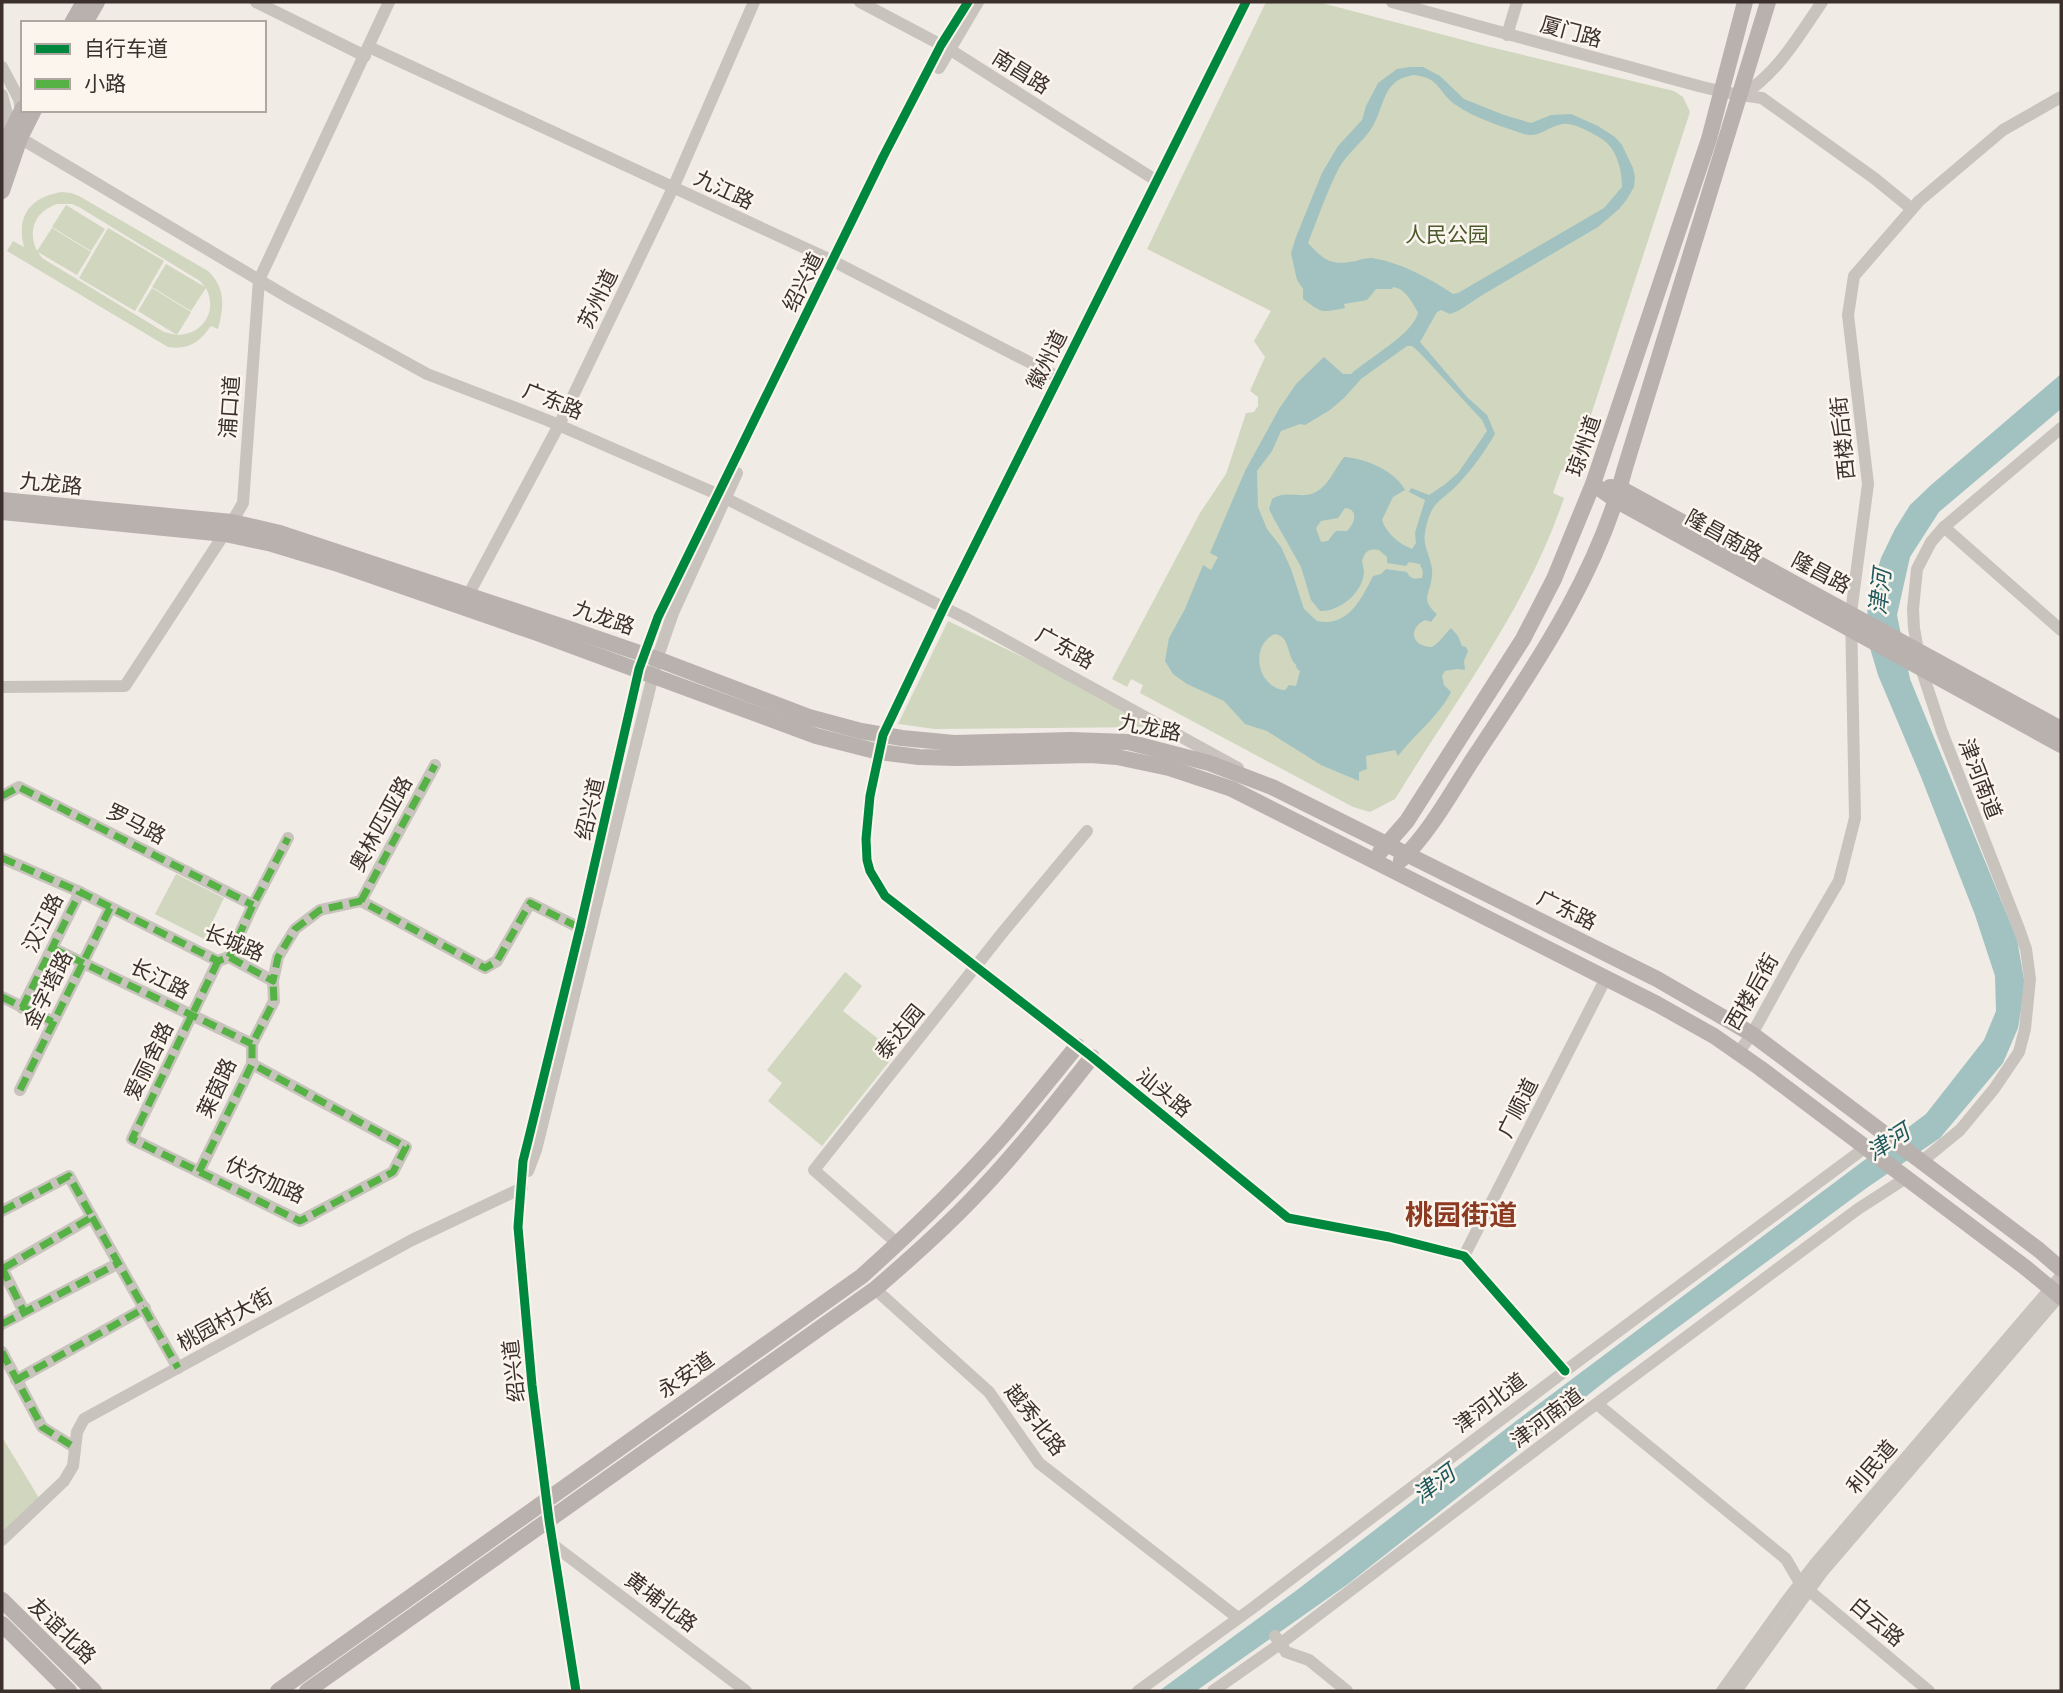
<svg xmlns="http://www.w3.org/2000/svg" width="2063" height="1693" viewBox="0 0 2063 1693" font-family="Lato,'Noto Sans SC',sans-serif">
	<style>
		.park { fill: #d1d6bf; fill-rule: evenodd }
		.water { fill: #a1c2c1; fill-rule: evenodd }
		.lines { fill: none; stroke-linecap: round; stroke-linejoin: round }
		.minor { stroke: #c9c3be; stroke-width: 12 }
		.major { stroke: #b8b1ad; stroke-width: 16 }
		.quiet { stroke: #57b246; stroke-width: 7; stroke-dasharray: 14 7; stroke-linecap: butt }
		.cycleway-casing { stroke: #fbf5ee; stroke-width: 13 }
		.cycleway { stroke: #00873e; stroke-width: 9 }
		.labels { text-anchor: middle; stroke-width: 5; stroke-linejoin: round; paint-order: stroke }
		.street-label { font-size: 21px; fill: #3b302b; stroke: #fbf5ee }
		.park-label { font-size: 21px; fill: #4a5a2e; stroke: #fbf5ee }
		.water-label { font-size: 23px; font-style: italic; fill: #1f5a5e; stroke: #fbf5ee }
		.district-label { font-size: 28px; font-weight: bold; fill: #8c3b22; stroke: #fbf5ee }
	</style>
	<rect width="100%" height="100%" fill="#f0ebe5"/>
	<g class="park">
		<path d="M1266,2h52l172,45 184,44 9,6 7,15 -118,361 -11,-3 -8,23 11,5c-37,110 -109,203 -169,301l-25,13 -17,-5 -213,-114 3,-8 -12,-6 -4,8 -15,-8 88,-166 26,-39 20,-61 8,-1 4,-6v-9l-8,-6 15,-34 -11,-16 17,-30 -124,-62z"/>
		<path d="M62,192l9,1 8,3 129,75c18,17 16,36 10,58l-7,-3c-12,17 -23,24 -43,21l-161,-96 6,-10 11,6c-8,-31 6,-50 38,-55zM57,204h15l7,3 121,74 5,6 -39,-23 -14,23 39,24 15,-23c12,23 -3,47 -29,47l14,-23 -39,-24 -14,23 39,24 -13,-3 -122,-74 -4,-6 39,23 14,-23 -39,-24 -15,23c-10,-20 -2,-40 20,-47z"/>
		<path d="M66,205l39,24 -14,22 -39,-24z"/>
		<path d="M108,228l56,33 -29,50 -56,-33z"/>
		<path d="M948,621l129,62 75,44 -217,2 -37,-5z"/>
		<path d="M176,874l48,24 -20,41 -49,-25z"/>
		<path d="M845,972l17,14 -19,25 53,42 -74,93 -54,-45 14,-18 -15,-13z"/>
		<path d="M2,1437l37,61 -37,34z"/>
	</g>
	<g class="water">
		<path d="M1410,67h13l17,9 24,23 40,16 27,8 20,-8 20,-1 27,12 17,11 7,8 11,23 2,9 -1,10 -7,12 -8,10 -21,18 -114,67 -26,17 -8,3 -9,-4 -4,2 -17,30 48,56 19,17 8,19c-10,17 -22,34 -35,48 -20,22 -29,17 -35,51 -3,14 9,29 7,42 -1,19 -13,24 5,39l-6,8 -6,-2c-18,9 -13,27 7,27 8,-5 12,-12 19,-19l7,8 4,10 4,1 2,4 -4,10 1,9 -8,-1 -12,2 -3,5 2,9 7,7c-12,24 -36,42 -53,64l-3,-6 -29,6 1,13 -8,3v9l-38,-16 -54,-34 -22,-7 -21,-23 -37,-17 -14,-10 -8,-13 4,-23 16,-29 18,-44 8,5 7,-13 -8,-4 35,-82 34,-62 17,-25 28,-27 19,17h8c16,-15 64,-41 67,-62 -7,-11 -12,-23 -25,-25l-1,2h-16l-9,11 -23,4 1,4c-24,5 -23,5 -42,-9v-10l-6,-9 -6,-27 5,-16 26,-64 16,-27 24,-26 4,-14 12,-23 19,-14zM1414,75c27,3 24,18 42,30 19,13 44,21 65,28 17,7 25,-6 41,-9 11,-2 30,9 40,15 15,10 20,31 20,48l-18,21 -146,85 -5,1c-24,-16 -51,-31 -81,-36 -5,0 -11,1 -16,3 -25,5 -31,0 -48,-18 10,-25 19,-52 31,-75 9,-16 25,-27 34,-42 12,-22 10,-47 41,-51zM1407,346h5l7,6 63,68 5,11 -29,42 -14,12 -15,10 -18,-7 -2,4 16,8 -10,33 1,10 -4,6c-13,-5 -26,-16 -30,-29l11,-23 12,-7c-9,-19 -41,-32 -61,-33 -9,11 -15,28 -28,35 -14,8 -30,-3 -44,7l-3,10 5,10 27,48 10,33 9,11c19,1 43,-18 44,-39 0,-6 -4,-10 0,-16 3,-7 9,-7 15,-6l8,7v6l19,3 3,-4 11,2 3,8 -1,6c-8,1 -12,1 -15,-6l-21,-3 -5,5 -8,2c-11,22 -25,52 -56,45l-13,-12 -13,-40 -10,-22 -14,-18 -9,-22 -1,-36 15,-20 9,-20 19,-7 5,1 25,-15 14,-12 17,-19zM1345,508c15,2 9,16 2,23 -14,0 -9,-3 -19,10l-7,1 -5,-14 5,-7 17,-3zM1275,634c16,3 11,21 21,31l1,4 3,2 -4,15 -7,-1 -4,5c-28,-2 -36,-45 -10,-56z"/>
		<path d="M2061,374v35l-122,103 -29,45 -13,58 13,64 107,260 8,46 -7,43 -15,35 -63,75 -72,49 -256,189 -264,208 -152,107h-37l138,-101 219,-169 410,-307 58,-74 12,-29 -1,-35 -20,-61 -54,-138 -43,-102 -8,-27 -3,-42 14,-48 14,-29 15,-24 21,-20z"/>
	</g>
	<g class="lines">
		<g class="minor">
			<path d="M256,2l109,54"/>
			<path d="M860,2l89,47 208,132"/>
			<path d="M1246,2l-302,605 -61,128 -13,61 -4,43 1,21 3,11 15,25 207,161 196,161 101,19 75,19 101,115"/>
			<path d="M1392,2c78,22 155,43 234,64 44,12 90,27 136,32l112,80 38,31"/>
			<path d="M1507,35l10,-33"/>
			<path d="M369,47l464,214 225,116"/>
			<path d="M2,67l17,32 3,18"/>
			<path d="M939,68l39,-66"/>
			<path d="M2,95l7,26v15l11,2 271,161 136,75 120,46 170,74 248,124 273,150"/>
			<path d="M1741,96c37,-23 57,-59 81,-94"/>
			<path d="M1944,527l117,103"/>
			<path d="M464,603l95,-178 114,-237 81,-186"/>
			<path d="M2,687l123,-1 107,-164 11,-19 16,-223 130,-278"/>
			<path d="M2,796l17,-9 234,118"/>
			<path d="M2,858l78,34 138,69 11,-4 44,24 5,-24 17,-28 25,-19 41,-9 124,67 12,-7 33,-58 50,25"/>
			<path d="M361,901l74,-136"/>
			<path d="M52,948l200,96"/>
			<path d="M229,957l24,-52 35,-67"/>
			<path d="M218,961l-86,178 168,82 93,-49 13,-25 -154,-83"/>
			<path d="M2,997l51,25"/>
			<path d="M22,1008l58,-116"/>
			<path d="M1738,1053l14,-19 43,-78 44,-75 16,-63 -4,-205 17,-129 -20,-169 6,-39 65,-75 84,-71 58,-33"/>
			<path d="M20,1090l90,-182"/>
			<path d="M1921,1162l39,-32 34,-41 25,-37 6,-23 5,-50 -4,-30 -7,-20 -77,-197 -21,-64 -7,-40 -1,-19 4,-40 14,-27 13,-15 117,-99"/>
			<path d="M528,1171l8,-21 121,-491 16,-46 64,-140"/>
			<path d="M199,1172l53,-108v-20l22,-43 -1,-20"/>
			<path d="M2,1211l67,-35 23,41 -90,52"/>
			<path d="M92,1217l86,151"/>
			<path d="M898,1244l-84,-74 189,-238 84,-101"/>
			<path d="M1464,1256l142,-278"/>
			<path d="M2,1268l22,44"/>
			<path d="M875,1289l114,103 50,71 199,155"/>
			<path d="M2,1324l115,-60"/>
			<path d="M2,1352l40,75 32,20"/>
			<path d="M16,1380l129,-72"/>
			<path d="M1597,1404l189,155 14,24 129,108"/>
			<path d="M2,1540l62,-59 9,-15 4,-34 7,-13 328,-179 110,-52"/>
			<path d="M552,1544l194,147"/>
			<path d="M1275,1636l11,16 23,8 38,31"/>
			<path d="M576,1691l-27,-171 -17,-135 -14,-158 5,-66 5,-20 52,-213 59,-259 19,-52 225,-460 58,-112 27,-43"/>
			<path d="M1138,1691l116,-84 311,-236 301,-224"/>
			<path d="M1213,1691l67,-47 304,-231 274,-204 48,-31"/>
			<path d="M1722,1691l63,-88 30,-39 246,-288"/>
			<path d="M1736,1691l87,-120 238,-277"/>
		</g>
		<g class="major">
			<path d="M72,23l12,-21"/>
			<path d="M85,23l12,-21"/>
			<path d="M3,158l6,-22 14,-28"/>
			<path d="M2,191l18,-53 14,-28"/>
			<path d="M1593,484l24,17 444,244"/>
			<path d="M1610,487l10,1 441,241"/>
			<path d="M2,500l230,22 48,11 290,96 87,30 152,58 52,14 41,7 52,5 116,-3 58,2 81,21 63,24 385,192 95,55 287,216 22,19"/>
			<path d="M2,512l223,22 47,10 63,19 202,70 279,103 63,16 40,5 38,1 133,-3 27,2 52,11 63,21 425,215 57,32 46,32 266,200 35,29"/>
			<path d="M1380,852l27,-31 116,-182 31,-60 39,-95 116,-345 36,-137"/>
			<path d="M1401,860c30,-29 51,-69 74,-104 60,-91 123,-181 150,-288l143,-466"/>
			<path d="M2,1600l92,91"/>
			<path d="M2,1624l67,67"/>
			<path d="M278,1691l584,-415c51,-46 101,-94 146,-146 23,-27 46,-56 69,-84"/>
			<path d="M307,1691l568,-402c35,-30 70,-61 102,-95 41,-43 78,-90 115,-137"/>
		</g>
		<g class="quiet">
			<path d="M2,796l17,-9 234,118"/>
			<path d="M2,858l78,34 138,69 11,-4 44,24 5,-24 17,-28 25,-19 41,-9 124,67 12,-7 33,-58 50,25"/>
			<path d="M361,901l74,-136"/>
			<path d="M52,948l200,96"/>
			<path d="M229,957l24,-52 35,-67"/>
			<path d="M218,961l-86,178 168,82 93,-49 13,-25 -154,-83"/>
			<path d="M2,997l51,25"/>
			<path d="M22,1008l58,-116"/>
			<path d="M20,1090l90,-182"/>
			<path d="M199,1172l53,-108v-20l22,-43 -1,-20"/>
			<path d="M2,1211l67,-35 23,41 -90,52"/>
			<path d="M92,1217l86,151"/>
			<path d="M2,1268l22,44"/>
			<path d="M2,1324l115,-60"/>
			<path d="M2,1352l40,75 32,20"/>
			<path d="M16,1380l129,-72"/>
		</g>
		<g class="cycleway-casing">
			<g id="cycleway">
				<path d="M1246,2l-302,605 -61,128 -13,61 -4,43 1,21 3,11 15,25 207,161 196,161 101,19 75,19 101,115"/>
				<path d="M576,1691l-27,-171 -17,-135 -14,-158 5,-66 5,-20 52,-213 59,-259 19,-52 225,-460 58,-112 27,-43"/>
			</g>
		</g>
		<use href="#cycleway" class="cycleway"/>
	</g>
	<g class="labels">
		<g class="street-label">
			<text transform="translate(1571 32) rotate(15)" y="7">厦门路</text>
			<text transform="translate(1021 72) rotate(32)" y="7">南昌路</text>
			<text transform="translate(724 190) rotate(25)" y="7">九江路</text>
			<text transform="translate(803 282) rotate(-63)" y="7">绍兴道</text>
			<text transform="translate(598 299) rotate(-64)" y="7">苏州道</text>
			<text transform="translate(1047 360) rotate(-63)" y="7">徽州道</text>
			<text transform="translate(553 401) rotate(22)" y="7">广东路</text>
			<text transform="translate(230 407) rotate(-86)" y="7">浦口道</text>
			<text transform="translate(1843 438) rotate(-96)" y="7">西楼后街</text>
			<text transform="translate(1584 446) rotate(-71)" y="7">琼州道</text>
			<text transform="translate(51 484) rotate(6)" y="7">九龙路</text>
			<text transform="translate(1724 536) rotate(29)" y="7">隆昌南路</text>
			<text transform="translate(1821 573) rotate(28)" y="7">隆昌路</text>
			<text transform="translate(604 618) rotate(19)" y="7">九龙路</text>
			<text transform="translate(1065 648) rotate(29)" y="7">广东路</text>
			<text transform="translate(1150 728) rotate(11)" y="7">九龙路</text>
			<text transform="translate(1980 779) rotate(69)" y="7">津河南道</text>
			<text transform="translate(590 809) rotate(-77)" y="7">绍兴道</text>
			<text transform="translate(136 824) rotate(27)" y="7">罗马路</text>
			<text transform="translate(381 824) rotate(-61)" y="7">奥林匹亚路</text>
			<text transform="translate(1567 910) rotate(26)" y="7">广东路</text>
			<text transform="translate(43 923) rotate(-63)" y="7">汉江路</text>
			<text transform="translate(234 943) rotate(22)" y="7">长城路</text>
			<text transform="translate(160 979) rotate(26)" y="7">长江路</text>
			<text transform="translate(48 990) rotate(-64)" y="7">金字塔路</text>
			<text transform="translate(1752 992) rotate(-60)" y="7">西楼后街</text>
			<text transform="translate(900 1032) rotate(-51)" y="7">泰达园</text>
			<text transform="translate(149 1061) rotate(-64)" y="7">爱丽舍路</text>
			<text transform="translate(217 1088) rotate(-65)" y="7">莱茵路</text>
			<text transform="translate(1164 1093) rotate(39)" y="7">汕头路</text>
			<text transform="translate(1518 1108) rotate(-63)" y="7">广顺道</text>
			<text transform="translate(265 1180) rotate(24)" y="7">伏尔加路</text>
			<text transform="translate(225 1320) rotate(-29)" y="7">桃园村大街</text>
			<text transform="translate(514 1371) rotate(-96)" y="7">绍兴道</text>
			<text transform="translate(686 1375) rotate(-35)" y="7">永安道</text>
			<text transform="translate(1490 1403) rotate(-37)" y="7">津河北道</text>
			<text transform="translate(1547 1418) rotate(-37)" y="7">津河南道</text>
			<text transform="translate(1035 1420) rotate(52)" y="7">越秀北路</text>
			<text transform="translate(1872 1467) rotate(-49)" y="7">利民道</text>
			<text transform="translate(661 1602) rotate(37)" y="7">黄埔北路</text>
			<text transform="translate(1877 1622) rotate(40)" y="7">白云路</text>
			<text transform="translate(62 1631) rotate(44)" y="7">友谊北路</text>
		</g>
		<g class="park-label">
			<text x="1447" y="242">人民公园</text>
		</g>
		<g class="water-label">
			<text transform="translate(1880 592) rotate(-84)" y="8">津河</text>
			<text transform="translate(1888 1142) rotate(-33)" y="8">津河</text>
			<text transform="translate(1434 1484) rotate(-37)" y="8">津河</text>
		</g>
		<g class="district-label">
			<text x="1461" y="1225">桃园街道</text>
		</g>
	</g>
	<rect width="2063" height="1693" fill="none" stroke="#3b302b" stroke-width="7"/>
	<rect x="21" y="21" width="245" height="91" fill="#fbf5ee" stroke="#aea6a0" stroke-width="2"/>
	<rect x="35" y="44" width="35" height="10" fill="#00873e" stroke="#aea6a0" stroke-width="2"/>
	<text x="84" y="56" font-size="21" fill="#3b302b">自行车道</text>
	<rect x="35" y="79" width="35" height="10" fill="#57b246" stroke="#aea6a0" stroke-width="2"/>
	<text x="84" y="91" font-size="21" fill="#3b302b">小路</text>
</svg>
